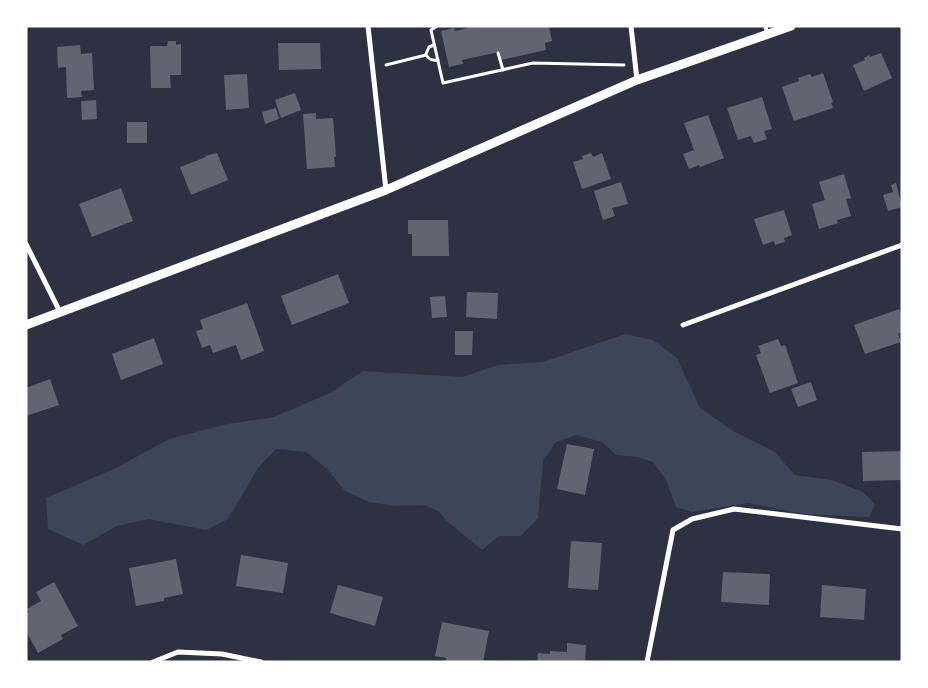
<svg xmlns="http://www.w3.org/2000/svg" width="928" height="688" viewBox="0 0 928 688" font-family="'Noto Sans',sans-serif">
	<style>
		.green { fill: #3c4559 }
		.building { fill: #626471 }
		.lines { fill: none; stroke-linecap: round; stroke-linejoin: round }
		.path { stroke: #fff; stroke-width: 3 }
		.service { stroke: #fff; stroke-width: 4 }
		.minor { stroke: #fff; stroke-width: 5 }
		.tertiary { stroke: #fff; stroke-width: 9 }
	</style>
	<rect width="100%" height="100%" fill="#2d3142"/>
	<path class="green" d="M625,334l28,6 24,18 23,50 35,24 40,20 20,23 37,5 31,12 12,12 -6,13 -65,-3 -56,-11 -56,9 -16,-5 -10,-27 -13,-18 -15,-5 -22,-2 -14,-13 -26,-7 -20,7 -13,19 -5,57 -17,18h-22l-17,14 -35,-29 -9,-10 -14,-6 -29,1 -26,-4 -24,-11 -19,-23 -20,-16 -30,-3 -18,19 -30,51 -22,11 -57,-11 -32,7 -34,19 -35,-16 -2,-31 68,-29 55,-30 58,-15 47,-7 56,-24 33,-22 99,6 36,-12 45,-3z"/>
	<g class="building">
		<path d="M476,26h73l3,15 -7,2 1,7 -45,10 -2,-8 -37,8 1,4 -14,3 -8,-36 13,-3 1,3z"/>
		<path d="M168,41h8v4l5,-1v31h-11l1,13h-20l-1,-42h17z"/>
		<path d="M278,43h42l1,26 -42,1z"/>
		<path d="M80,45l1,9 11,-1 2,37 -13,1 1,6 -15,1 -1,-31 -8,1 -1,-21z"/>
		<path d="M881,53l11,25 -28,13 -11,-26 12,-5 -1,-2 5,-3 1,2z"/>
		<path d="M823,73l10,29 -2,1 2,5 -39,13 -12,-34 17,-6 -1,-3 12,-4 2,3z"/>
		<path d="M247,74l2,34 -23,2 -2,-35z"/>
		<path d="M295,93l6,17 -20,8 -6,-18z"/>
		<path d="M762,97l10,32 -8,2 3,8 -13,4 -3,-7 -13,4 -11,-32z"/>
		<path d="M96,100l1,19 -15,1 -1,-19z"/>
		<path d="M276,108l3,11 -14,5 -3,-12z"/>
		<path d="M316,113v6l17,-1 3,39h-2l1,10 -28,2 -4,-55z"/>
		<path d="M708,115l16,43 -24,9 -1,-2 -10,4 -6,-15 11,-4 -10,-27z"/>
		<rect x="127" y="122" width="20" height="21"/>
		<path d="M217,153l11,27 -37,15 -11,-28 26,-10 -1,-1z"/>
		<path d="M591,153l2,4 9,-4 9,26 -29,10 -9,-27 10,-3 -1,-3z"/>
		<path d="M844,174l7,24 -5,1 5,17 -14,4 1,3 -19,6 -7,-25 13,-4 -6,-18z"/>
		<path d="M621,182l7,22 -16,4 3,8 -12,4 -9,-29z"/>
		<path d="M896,183l6,24 -14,4 -5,-16 10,-3 -2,-7z"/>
		<path d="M121,188l12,33 -41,16 -13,-33z"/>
		<path d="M784,210l8,25 -8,3 1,4 -10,3 -1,-4 -11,4 -9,-26z"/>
		<path d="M408,220h40l1,36h-37v-22h-4z"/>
		<path d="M338,274l11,29 -57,22 -11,-29z"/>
		<path d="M467,292l31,1 -1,26 -31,-2z"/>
		<path d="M445,296l2,21 -15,1 -2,-21z"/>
		<path d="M247,303l17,48 -23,9 -5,-15 -23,8 -3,-8 -8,3 -6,-17 7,-2 -3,-9z"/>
		<path d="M899,309l3,7v16l-4,2 3,8 -36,12 -11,-29z"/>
		<path d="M455,331h18l-1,24h-17z"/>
		<path d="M154,338l9,26 -42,16 -9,-26z"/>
		<path d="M778,339l3,7 4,-1 13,38 -28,10 -14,-38 5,-2 -3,-7z"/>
		<path d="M50,379l9,26 -33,11v-28z"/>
		<path d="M811,382l6,18 -19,7 -7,-18z"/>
		<path d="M567,444l27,5 -9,46 -28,-6z"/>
		<path d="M902,451v29l-39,1 -1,-29z"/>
		<path d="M571,541l31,2 -4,47 -30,-2z"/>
		<path d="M241,555l47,8 -5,30 -47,-7z"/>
		<path d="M176,559l7,35 -19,4v3l-28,5 -7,-38z"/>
		<path d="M723,572l47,2 -1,31 -48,-3z"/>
		<path d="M54,582l24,44 -17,9 2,4 -25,14 -12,-22v-18l3,-1 -2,-3 14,-8 -5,-9z"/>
		<path d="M338,585l45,12 -8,29 -45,-13z"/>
		<path d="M822,585l44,4 -2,31 -44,-3z"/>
		<path d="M442,622l47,9 -6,31h-38l1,-4 -11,-2z"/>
		<path d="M567,643l19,2 -1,17h-48l1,-9 12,1v-3l17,1z"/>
	</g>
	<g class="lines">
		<g class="path">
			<path d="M437,26l-6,4 12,53 90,-20 91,2"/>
			<path d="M434,45l-5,2 -3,7c2,5 5,7 12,6"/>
			<path d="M498,53l5,17"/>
			<path d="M386,65l40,-10"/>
		</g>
		<path class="service" d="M765,26l3,8"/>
		<g class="minor">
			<path d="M368,26l18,164"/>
			<path d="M631,26l6,54"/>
			<path d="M26,244l34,68"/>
			<path d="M683,325l219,-80"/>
			<path d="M153,662l25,-10 44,2 39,8"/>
			<path d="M647,662l26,-132 19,-11 42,-10 168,20"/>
		</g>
		<path class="tertiary" d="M26,325l360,-135 251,-110 154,-54"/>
	</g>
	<rect width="928" height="688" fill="none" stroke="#ffffff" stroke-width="55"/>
</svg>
